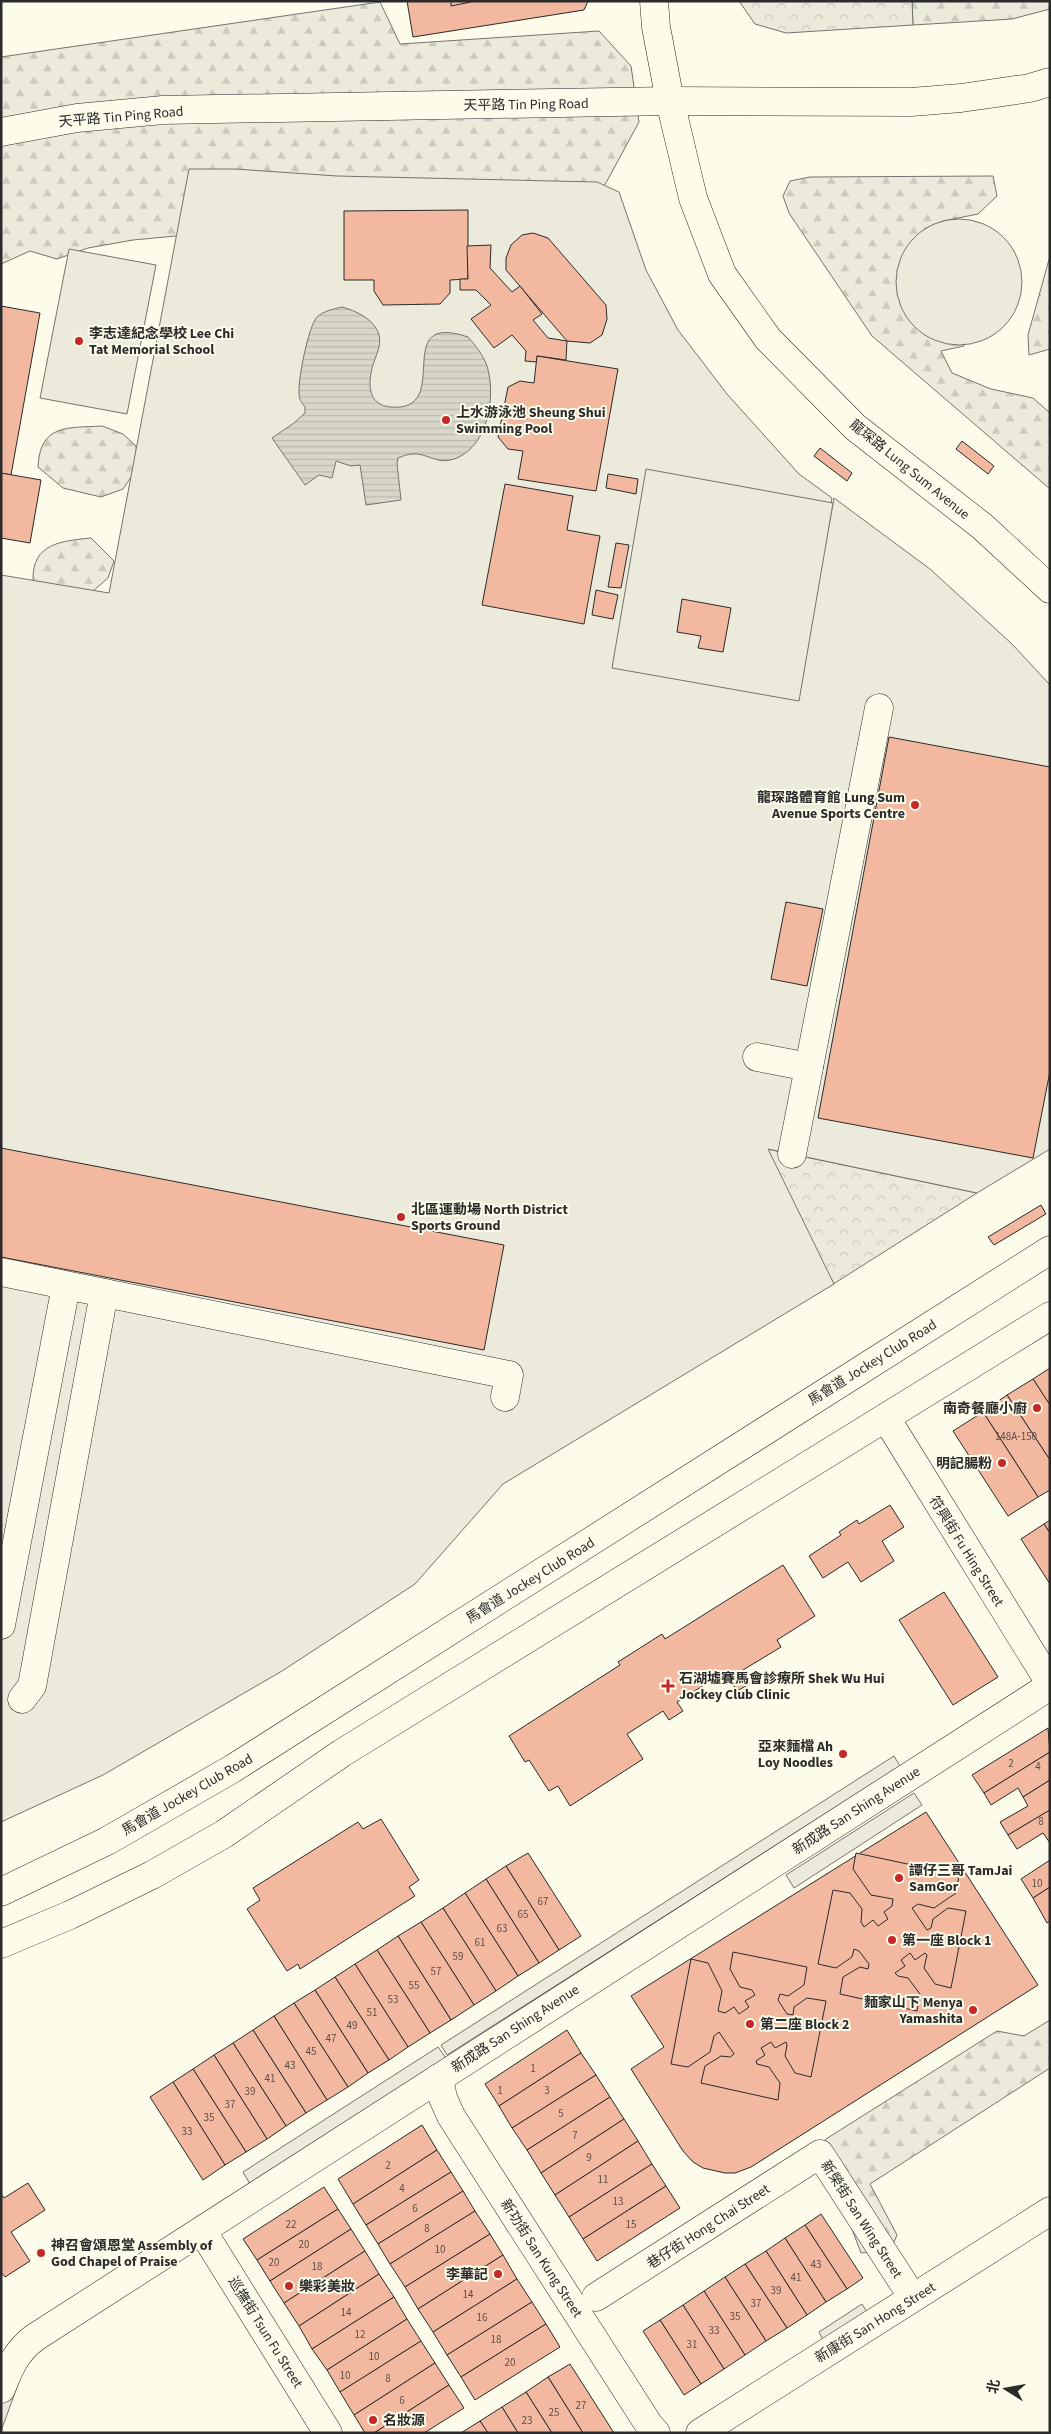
<svg xmlns="http://www.w3.org/2000/svg" width="1051" height="2434" viewBox="0 0 1051 2434" font-family="'Source Sans 3','Noto Sans SC',sans-serif">
	<style>
		.forest { fill: url(#forest-firs); stroke: #74746e }
		.park { fill: url(#park-crowns); stroke: #74746e }
		.garden { fill: #ecebdb; stroke: #74746e }
		.parking { fill: #eceadb; stroke: #74746e }
		.water { fill: url(#water-rules); stroke: #74746e }
		.building { fill: #f2b8a0; stroke: #2b2b2b }
		.lines { fill: none; stroke-linecap: round; stroke-linejoin: round }
		.street-casing { stroke: #2b2b2b; stroke-width: 29 }
		.secondary-casing { stroke: #2b2b2b; stroke-width: 29 }
		.street { stroke: #fdfbea; stroke-width: 28 }
		.secondary { stroke: #fdfbea; stroke-width: 28 }
		.poi-dot { fill: #c62828; stroke: #fdfbea; stroke-width: 2 }
		.labels { text-anchor: middle; stroke-width: 4; stroke-linejoin: round; paint-order: stroke }
		.number-label { font-size: 11px; fill: #5d4e48 }
		.street-label { font-size: 14px; fill: #2b2b2b; stroke: #fdfbea }
		.poi-label { font-size: 14px; font-weight: bold; fill: #2b2b2b; stroke: #fdfbea; text-anchor: start }
	</style>
	<defs>
		<pattern id="forest-firs" width="22" height="20" patternUnits="userSpaceOnUse" patternTransform="scale(1.25)"><rect width="22" height="20" fill="#ecebdb"/><path d="M5 1l3.5 6h-7zM16 11l3.5 6h-7z" fill="#cbcabc"/></pattern>
		<pattern id="park-crowns" width="20" height="18" patternUnits="userSpaceOnUse" patternTransform="scale(1.25)"><rect width="20" height="18" fill="#ecebdb"/><path d="M2 6a3 3 0 1 1 6 0M12 15a3 3 0 1 1 6 0" fill="none" stroke="#cbcabc"/></pattern>
		<pattern id="water-rules" width="6" height="5" patternUnits="userSpaceOnUse" patternTransform="scale(1.25)"><rect width="6" height="5" fill="#d8d7c9"/><path d="M0 2.5h6" fill="none" stroke="#bab9ad"/></pattern>
	</defs>
	<rect width="100%" height="100%" fill="#fdfbea"/>
	<g class="forest">
		<path d="M912,1h138v8l-38,10 -99,6z"/>
		<path d="M380,2l20,42 199,-13 32,35 8,56 -38,70 -410,39 -15,5 -43,4 -45,8 -31,11 -27,-8 -29,13v-207z"/>
		<path d="M993,176l4,20 -19,18 -35,7 -19,8 40,117 -23,5 11,22 39,16 42,9 17,15v76l-178,-153 -83,-123 -6,-17 7,-15 20,-4z"/>
		<path d="M1050,256v93l-21,6 -1,-20z"/>
		<path d="M102,426l21,8 13,12 1,22 -14,21 -22,8 -38,-9 -25,-21c2,-43 29,-39 64,-41z"/>
		<path d="M91,538l23,23 -6,17 -15,13 -16,9 -30,-4 -14,-16c-1,-37 29,-39 58,-42z"/>
		<path d="M1050,2020v48l-180,116 27,51 -6,14 -30,4 -14,-37 -30,-47 9,-30 171,-108 27,5z"/>
	</g>
	<g class="park">
		<path d="M739,1h173l1,24 -127,8 -31,-9z"/>
		<path d="M767,1149l210,44 -150,95 -160,91z"/>
	</g>
	<g class="garden">
		<path d="M189,169h46l102,7 260,6 22,10 27,78 32,60 49,64 72,80 33,24 -14,87 16,-87 96,71 82,75 38,41v464l-73,44 -209,-44 66,135 -331,200 -88,100 -133,87 -179,104 -102,47v-1247l108,18z"/>
		<circle cx="959" cy="282" r="63"/>
		<path d="M69,249l87,16 -29,149 -87,-16z"/>
	</g>
	<g class="parking">
		<path d="M646,469l187,34 -34,198 -187,-33z"/>
		<path d="M894,1756l6,10 -453,289 -6,-10z"/>
		<path d="M914,1793l8,12 -128,83 -8,-13z"/>
		<path d="M438,2047l8,11 -196,126 -7,-12z"/>
		<path d="M862,2304l5,8 -44,28 -4,-8z"/>
		<path d="M24,2368l-23,63v-30z"/>
	</g>
	<path class="water" d="M342,307c18,5 42,17 37,40 -2,9 -7,17 -8,26 -3,16 0,32 19,34 66,6 -2,-97 78,-70 8,9 15,18 19,29 9,29 2,78 -30,92 -19,8 -29,-5 -44,-4 -5,0 -10,2 -15,4l-1,5 4,37 -35,5 -6,-40 -9,1 -15,-5 -4,17 -13,-3 -14,10 -33,-47 22,-15 11,-10v-6c-4,-5 -6,-8 -6,-14 -1,-13 9,-66 18,-76 6,-6 17,-8 25,-10z"/>
	<g class="building">
		<path d="M407,1h181l-4,9 -171,27z"/>
		<path d="M451,1h20v1l-20,4z"/>
		<path d="M468,210v69l-18,1v13l-10,11 -57,1 -9,-14v-11h-30v-69z"/>
		<path d="M533,233l15,5 58,67 1,14 -5,16 -12,8 -23,-2 -61,-71v-12l5,-13 11,-10z"/>
		<path d="M491,245l-1,23 22,24 8,-6 22,28 -9,6 15,18 19,3 -1,19 -29,-4v6l-12,-1 1,-10 -14,-16 -18,13 -23,-29 20,-14 -15,-15h-16v-11h8l-1,-33z"/>
		<path d="M1,306l39,7 -29,162 -10,-2z"/>
		<path d="M537,356l81,13 -22,122 -78,-12 5,-28 -15,-2 -10,-12 10,-50 12,-6 14,2z"/>
		<path d="M962,441l32,25 -6,8 -32,-25z"/>
		<path d="M820,448l32,25 -5,8 -33,-25z"/>
		<path d="M1,473l40,7 -11,63 -29,-5z"/>
		<path d="M608,474l30,5 -2,15 -30,-6z"/>
		<path d="M505,484l68,12 -6,34 33,6 -16,88 -102,-19z"/>
		<path d="M616,543l13,2 -8,43 -13,-1z"/>
		<path d="M596,590l22,5 -5,24 -21,-4z"/>
		<path d="M682,599l49,9 -8,44 -25,-4 3,-12 -24,-4z"/>
		<path d="M889,737l161,30v304l-17,87 -215,-40z"/>
		<path d="M786,902l37,7 -16,77 -36,-7z"/>
		<path d="M1,1148l503,97 -20,105 -483,-93z"/>
		<path d="M1041,1205l5,9 -52,31 -6,-8z"/>
		<path d="M1050,1368v37l-17,-26z"/>
		<path d="M1033,1379l17,26v55l-43,-65z"/>
		<path d="M1007,1395l43,65v30l-12,7 -55,-85z"/>
		<path d="M983,1412l55,85 -30,19 -55,-85z"/>
		<path d="M890,1505l14,22 -22,14 12,20 -33,21 -13,-20 -25,16 -14,-22 32,-21 -2,-3 18,-12 2,4z"/>
		<path d="M1050,1520v13l-6,-9z"/>
		<path d="M1044,1524l6,9v51l-29,-45z"/>
		<path d="M783,1565l32,51 -38,24 4,7 -38,23 8,13 -14,8 -12,-19 -48,30 6,9 -14,9 -6,-9 -36,23 16,25 -73,47 -12,-20 -9,5 -20,-31 -4,2 -16,-26 111,-71 -2,-3 44,-28 3,5z"/>
		<path d="M944,1592l54,85 -45,28 -54,-85z"/>
		<path d="M1048,1728l2,24 -66,41 -12,-18z"/>
		<path d="M1050,1752v28l-27,17 -5,-9 -27,17 -7,-12z"/>
		<path d="M1050,1780v30l-42,25 -8,-13 28,-16 -5,-9z"/>
		<path d="M1050,1810v33l-7,-10 -26,16 -9,-14z"/>
		<path d="M926,1812l112,173 -287,182 -16,6h-10l-22,-5 -10,-6 -10,-11 -52,-82 33,-22 -33,-51z"/>
		<path d="M381,1819l38,61 -10,7 6,9 -115,73 -2,-5 -11,7 -40,-62 13,-9 -7,-12 105,-66 5,7z"/>
		<path d="M528,1853l53,83 -22,14 -53,-84z"/>
		<path d="M856,1853l103,22 -3,18 -22,15 -16,-4 -6,4 15,22 4,-2 2,-9 15,-11 18,3 -15,77 -16,-4 -11,-16 3,-13 -2,-2 -10,7 -5,-7 -9,7 4,6 -10,7 3,3 10,2 12,16 -3,17 -77,-17 3,-17 17,-10 8,2 1,-5 -10,-13 -5,-2 -2,8 -16,11 -18,-4 15,-74 17,3 12,16 -1,13 3,5 9,-7 5,6 10,-7 -4,-7 8,-6 1,-7 -22,-4 -18,-26z"/>
		<path d="M1050,1860v27l-17,11 -12,-19z"/>
		<path d="M506,1866l53,84 -20,13 -53,-84z"/>
		<path d="M486,1879l53,84 -21,13 -53,-83z"/>
		<path d="M1050,1887v34l-3,2 -14,-25z"/>
		<path d="M465,1893l53,83 -22,15 -53,-83z"/>
		<path d="M443,1908l53,83 -22,14 -53,-83z"/>
		<path d="M421,1922l53,83 -23,15 -53,-84z"/>
		<path d="M398,1936l53,84 -21,13 -53,-83z"/>
		<path d="M377,1950l53,83 -22,14 -53,-83z"/>
		<path d="M733,1952l74,15 -3,18 -16,11 -8,-2 -2,6 9,14 6,1 1,-8 13,-9 19,3 -15,76 -16,-4 -10,-17 2,-11 -1,-3 -11,6 -4,-6 -10,6 4,7 -9,6 1,3 12,3 11,16 -2,17 -77,-17 4,-17 16,-10 9,1 4,-3 -15,-22 -5,4 -4,16 -22,15 -17,-3 20,-105 17,4 14,28 -4,20 7,2 9,-6 5,7 10,-7 -4,-6 10,-6 -3,-5 -12,-3 -10,-18z"/>
		<path d="M355,1964l53,83 -19,13 -54,-83z"/>
		<path d="M335,1977l54,83 -21,13 -53,-83z"/>
		<path d="M315,1990l53,83 -20,14 -54,-84z"/>
		<path d="M294,2003l54,84 -21,13 -53,-84z"/>
		<path d="M274,2016l53,84 -21,13 -53,-83z"/>
		<path d="M253,2030l53,83 -20,13 -53,-83z"/>
		<path d="M567,2030l14,23 -82,53 -14,-22z"/>
		<path d="M233,2043l53,83 -19,13 -53,-84z"/>
		<path d="M581,2053l15,22 -84,53 -13,-22z"/>
		<path d="M214,2055l53,84 -21,13 -53,-83z"/>
		<path d="M193,2069l53,83 -21,13 -52,-83z"/>
		<path d="M596,2075l14,22 -83,53 -15,-22z"/>
		<path d="M173,2082l52,83 -22,15 -53,-83z"/>
		<path d="M610,2097l14,22 -83,54 -14,-23z"/>
		<path d="M624,2119l14,22 -83,54 -14,-22z"/>
		<path d="M422,2125l15,25 -84,54 -15,-25z"/>
		<path d="M638,2141l14,23 -83,53 -14,-22z"/>
		<path d="M437,2150l14,22 -85,53 -13,-21z"/>
		<path d="M652,2164l14,22 -83,53 -14,-22z"/>
		<path d="M451,2172l12,19 -85,53 -12,-19z"/>
		<path d="M28,2183l17,27 -34,22 19,29 -25,16 -4,-5v-78l3,4z"/>
		<path d="M666,2186l14,22 -83,53 -14,-22z"/>
		<path d="M324,2187l14,22 -81,51 -14,-21z"/>
		<path d="M463,2191l12,20 -85,53 -12,-20z"/>
		<path d="M338,2209l13,20 -81,52 -13,-21z"/>
		<path d="M475,2211l15,23 -85,53 -15,-23z"/>
		<path d="M821,2214l42,64 -16,11 -42,-64z"/>
		<path d="M805,2225l42,64 -21,13 -41,-64z"/>
		<path d="M351,2229l14,22 -81,52 -14,-22z"/>
		<path d="M490,2234l13,21 -85,54 -13,-22z"/>
		<path d="M785,2238l41,64 -19,13 -41,-64z"/>
		<path d="M365,2251l14,23 -80,52 -15,-23z"/>
		<path d="M766,2251l41,64 -20,13 -42,-64z"/>
		<path d="M503,2255l14,24 -84,53 -15,-23z"/>
		<path d="M745,2264l42,64 -21,13 -41,-64z"/>
		<path d="M379,2274l15,23 -82,52 -13,-23z"/>
		<path d="M725,2277l41,64 -21,14 -41,-64z"/>
		<path d="M517,2279l15,23 -85,53 -14,-23z"/>
		<path d="M704,2291l41,64 -21,14 -41,-64z"/>
		<path d="M394,2297l13,22 -80,51 -15,-21z"/>
		<path d="M532,2302l14,22 -85,53 -14,-22z"/>
		<path d="M683,2305l41,64 -23,15 -41,-64z"/>
		<path d="M407,2319l14,22 -81,51 -13,-22z"/>
		<path d="M660,2320l41,64 -17,11 -41,-64z"/>
		<path d="M546,2324l14,23 -85,53 -14,-23z"/>
		<path d="M421,2341l14,22 -81,52 -14,-23z"/>
		<path d="M435,2363l14,22 -75,48h-9l-11,-18z"/>
		<path d="M570,2364l44,69h-31l-35,-56z"/>
		<path d="M548,2377l35,56h-31l-26,-41z"/>
		<path d="M449,2385l15,23 -40,25h-50z"/>
		<path d="M526,2392l26,41h-34l-16,-26z"/>
		<path d="M502,2407l16,26h-30l-8,-12z"/>
		<path d="M480,2421l8,12h-27z"/>
	</g>
	<g class="lines">
		<g class="street-casing">
			<g id="street">
				<path d="M654,1l2,26 14,74"/>
				<path d="M757,1057l52,10"/>
				<path d="M792,1154l87,-446"/>
				<path d="M1,1272l508,103 -4,22"/>
				<path d="M886,1418l164,265"/>
				<path d="M1,1625l65,-339"/>
				<path d="M22,1699l10,-13 72,-393"/>
				<path d="M439,2078l4,20 8,18 198,309 7,8"/>
				<path d="M203,2232l125,201"/>
				<path d="M596,2297l224,-143 84,130"/>
				<path d="M1,2389c9,-22 14,-36 33,-51l1016,-652"/>
				<path d="M700,2433l350,-222"/>
			</g>
		</g>
		<g class="secondary-casing">
			<g id="secondary">
				<path d="M670,101l23,97 29,76 46,65 87,88 128,100 67,62"/>
				<path d="M1,132l76,-14 86,-8 507,-9 241,1 50,-4 69,-10 20,-6"/>
				<path d="M1,1892l106,-51 125,-72 818,-519"/>
				<path d="M1,1944l69,-29 82,-40 72,-41 118,-81 708,-437"/>
			</g>
		</g>
		<use href="#street" class="street"/>
		<use href="#secondary" class="secondary"/>
	</g>
	<g class="poi-dot">
		<circle cx="79" cy="341" r="5"/>
		<circle cx="446" cy="420" r="5"/>
		<circle cx="915" cy="805" r="5"/>
		<circle cx="401" cy="1217" r="5"/>
		<circle cx="1037" cy="1408" r="5"/>
		<circle cx="1002" cy="1463" r="5"/>
		<path d="M665.5 1678.5h5v5h5v5h-5v5h-5v-5h-5v-5h5z"/>
		<circle cx="843" cy="1754" r="5"/>
		<circle cx="899" cy="1878" r="5"/>
		<circle cx="892" cy="1940" r="5"/>
		<circle cx="973" cy="2010" r="5"/>
		<circle cx="750" cy="2024" r="5"/>
		<circle cx="41" cy="2253" r="5"/>
		<circle cx="498" cy="2274" r="5"/>
		<circle cx="289" cy="2286" r="5"/>
		<circle cx="373" cy="2420" r="5"/>
	</g>
	<g class="labels">
		<g class="number-label">
			<text x="1016" y="1440">148A-150</text>
			<text x="1011" y="1767">2</text>
			<text x="1038" y="1770">4</text>
			<text x="1041" y="1825">8</text>
			<text x="1037" y="1887">10</text>
			<text x="543" y="1905">67</text>
			<text x="523" y="1918">65</text>
			<text x="502" y="1932">63</text>
			<text x="480" y="1946">61</text>
			<text x="458" y="1960">59</text>
			<text x="436" y="1975">57</text>
			<text x="414" y="1989">55</text>
			<text x="393" y="2003">53</text>
			<text x="372" y="2016">51</text>
			<text x="352" y="2029">49</text>
			<text x="331" y="2042">47</text>
			<text x="311" y="2055">45</text>
			<text x="290" y="2069">43</text>
			<text x="533" y="2072">1</text>
			<text x="270" y="2082">41</text>
			<text x="500" y="2094">1</text>
			<text x="547" y="2094">3</text>
			<text x="250" y="2095">39</text>
			<text x="230" y="2108">37</text>
			<text x="561" y="2117">5</text>
			<text x="209" y="2121">35</text>
			<text x="187" y="2135">33</text>
			<text x="575" y="2139">7</text>
			<text x="589" y="2161">9</text>
			<text x="388" y="2169">2</text>
			<text x="603" y="2183">11</text>
			<text x="402" y="2192">4</text>
			<text x="618" y="2205">13</text>
			<text x="415" y="2212">6</text>
			<text x="291" y="2228">22</text>
			<text x="631" y="2228">15</text>
			<text x="427" y="2232">8</text>
			<text x="304" y="2248">20</text>
			<text x="440" y="2253">10</text>
			<text x="274" y="2266">20</text>
			<text x="816" y="2268">43</text>
			<text x="317" y="2270">18</text>
			<text x="796" y="2281">41</text>
			<text x="776" y="2294">39</text>
			<text x="468" y="2298">14</text>
			<text x="756" y="2307">37</text>
			<text x="346" y="2316">14</text>
			<text x="735" y="2320">35</text>
			<text x="482" y="2321">16</text>
			<text x="714" y="2334">33</text>
			<text x="360" y="2338">12</text>
			<text x="496" y="2343">18</text>
			<text x="692" y="2348">31</text>
			<text x="374" y="2360">10</text>
			<text x="510" y="2366">20</text>
			<text x="345" y="2379">10</text>
			<text x="388" y="2382">8</text>
			<text x="402" y="2404">6</text>
			<text x="581" y="2409">27</text>
			<text x="554" y="2416">25</text>
			<text x="527" y="2424">23</text>
		</g>
		<g class="street-label">
			<text transform="translate(526 104) rotate(-1)" y="5">天平路 Tin Ping Road</text>
			<text transform="translate(121 116) rotate(-5)" y="5">天平路 Tin Ping Road</text>
			<text transform="translate(910 469) rotate(39)" y="5">龍琛路 Lung Sum Avenue</text>
			<text transform="translate(872 1362) rotate(-32)" y="5">馬會道 Jockey Club Road</text>
			<text transform="translate(967 1551) rotate(58)" y="5">符興街 Fu Hing Street</text>
			<text transform="translate(530 1580) rotate(-32)" y="5">馬會道 Jockey Club Road</text>
			<text transform="translate(187 1794) rotate(-30)" y="5">馬會道 Jockey Club Road</text>
			<text transform="translate(856 1810) rotate(-33)" y="5">新成路 San Shing Avenue</text>
			<text transform="translate(515 2028) rotate(-33)" y="5">新成路 San Shing Avenue</text>
			<text transform="translate(862 2219) rotate(57)" y="5">新榮街 San Wing Street</text>
			<text transform="translate(708 2226) rotate(-33)" y="5">巷仔街 Hong Chai Street</text>
			<text transform="translate(542 2258) rotate(57)" y="5">新功街 San Kung Street</text>
			<text transform="translate(875 2322) rotate(-32)" y="5">新康街 San Hong Street</text>
			<text transform="translate(266 2332) rotate(58)" y="5">巡撫街 Tsun Fu Street</text>
		</g>
		<g class="poi-label">
			<text x="89" y="338">李志達紀念學校 Lee Chi<tspan x="89" dy="16">Tat Memorial School</tspan></text>
			<text x="456" y="417">上水游泳池 Sheung Shui<tspan x="456" dy="16">Swimming Pool</tspan></text>
			<text x="905" y="802" text-anchor="end">龍琛路體育館 Lung Sum<tspan x="905" dy="16">Avenue Sports Centre</tspan></text>
			<text x="411" y="1214">北區運動場 North District<tspan x="411" dy="16">Sports Ground</tspan></text>
			<text x="1027" y="1413" text-anchor="end">南奇餐廳小廚</text>
			<text x="992" y="1468" text-anchor="end">明記腸粉</text>
			<text x="679" y="1683">石湖墟賽馬會診療所 Shek Wu Hui<tspan x="679" dy="16">Jockey Club Clinic</tspan></text>
			<text x="833" y="1751" text-anchor="end">亞來麵檔 Ah<tspan x="833" dy="16">Loy Noodles</tspan></text>
			<text x="909" y="1875">譚仔三哥 TamJai<tspan x="909" dy="16">SamGor</tspan></text>
			<text x="902" y="1945">第一座 Block 1</text>
			<text x="963" y="2007" text-anchor="end">麵家山下 Menya<tspan x="963" dy="16">Yamashita</tspan></text>
			<text x="760" y="2029">第二座 Block 2</text>
			<text x="51" y="2250">神召會頌恩堂 Assembly of<tspan x="51" dy="16">God Chapel of Praise</tspan></text>
			<text x="488" y="2279" text-anchor="end">李華記</text>
			<text x="299" y="2291">樂彩美妝</text>
			<text x="383" y="2425">名妝源</text>
		</g>
	</g>
	<rect width="1051" height="2434" fill="none" stroke="#2b2b2b" stroke-width="5"/>
	<g transform="translate(1006 2389) rotate(281)" stroke="#fdfbea" stroke-width="4" paint-order="stroke">
	<path d="M0-4L9 19L0 12L-9 19Z" fill="#2b2b2b"/>
	<text y="-8" font-size="14" font-weight="bold" text-anchor="middle" fill="#2b2b2b">北</text>
	</g>
</svg>
